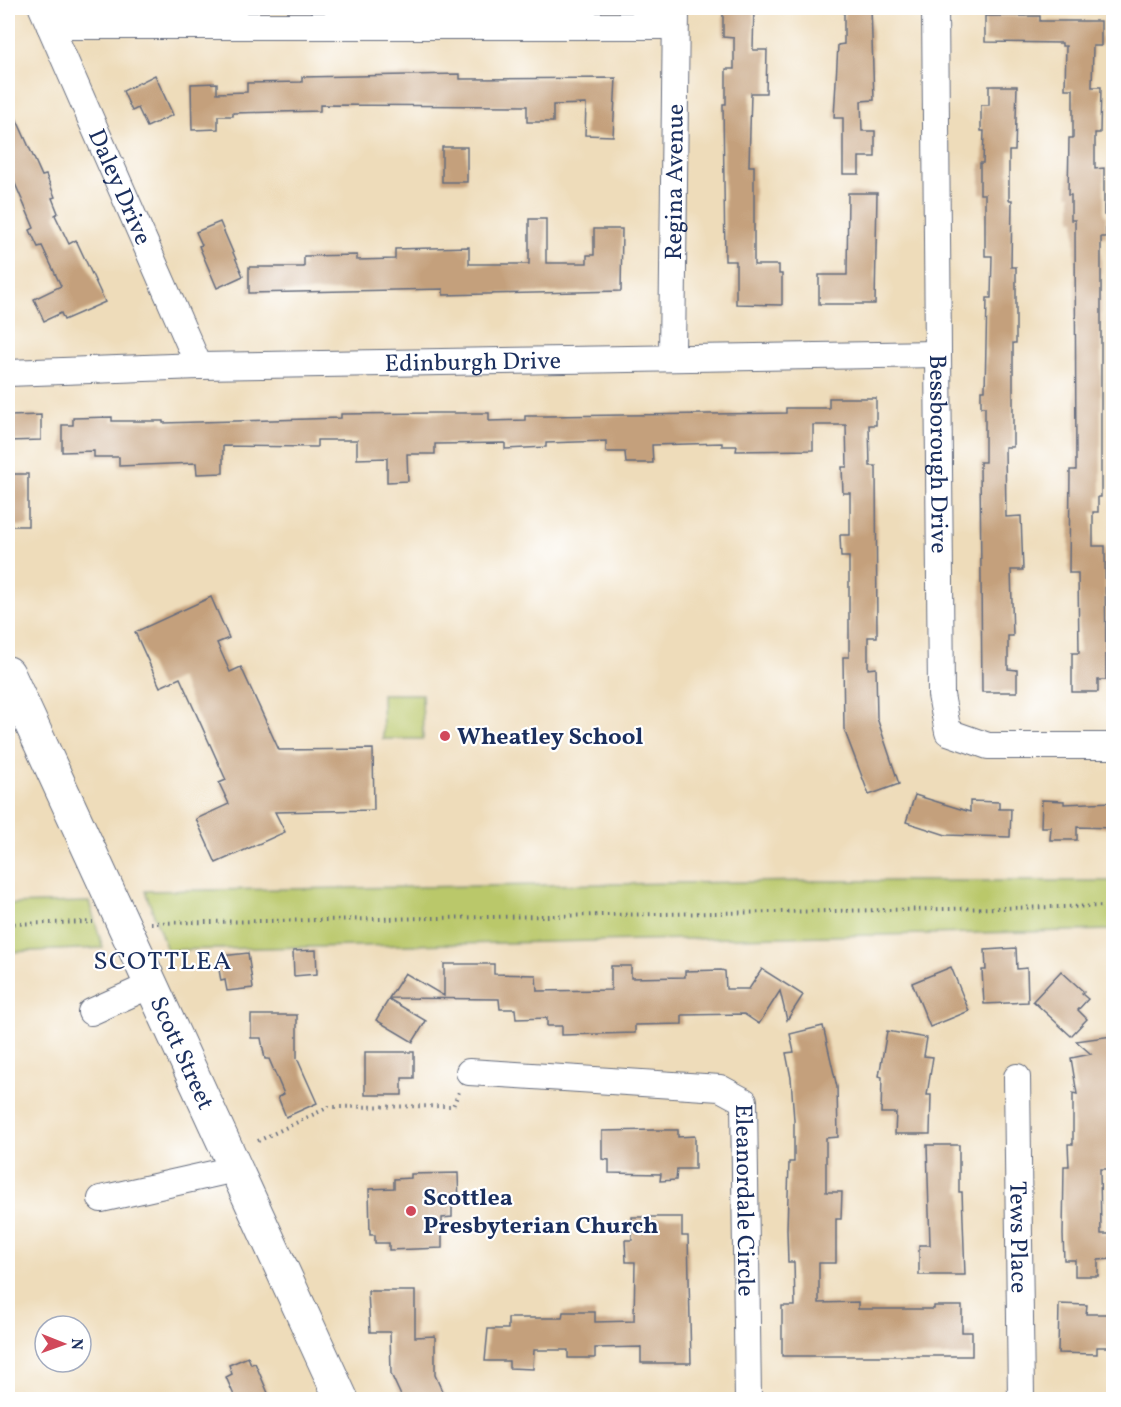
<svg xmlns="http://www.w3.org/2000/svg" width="1121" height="1407" viewBox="0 0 1121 1407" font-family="Vollkorn,serif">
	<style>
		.green { fill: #bac86a; stroke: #6a7c64; stroke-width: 1.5 }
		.building { fill: #c4a07b }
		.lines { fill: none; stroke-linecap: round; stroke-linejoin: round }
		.minor-casing { stroke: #656c7e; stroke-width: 28 }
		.major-casing { stroke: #656c7e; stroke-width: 35 }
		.path { stroke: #656c7e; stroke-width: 4; stroke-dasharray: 1.5 4.5; stroke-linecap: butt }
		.minor { stroke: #fff; stroke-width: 26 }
		.major { stroke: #fff; stroke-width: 33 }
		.poi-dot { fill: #d1495b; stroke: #fff; stroke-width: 2 }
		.labels { text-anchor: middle; stroke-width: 4.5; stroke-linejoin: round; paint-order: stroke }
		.street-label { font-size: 24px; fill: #1b2f5e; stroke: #fff }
		.poi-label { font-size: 24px; font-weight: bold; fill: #1b2f5e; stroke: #fff; text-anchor: start }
		.neighbourhood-label { font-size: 26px; letter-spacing: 1.5px; fill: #1b2f5e; stroke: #fff }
	</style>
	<rect width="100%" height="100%" fill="#fff"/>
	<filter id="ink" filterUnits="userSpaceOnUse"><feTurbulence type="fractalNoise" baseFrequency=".0167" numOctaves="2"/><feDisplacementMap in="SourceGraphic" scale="12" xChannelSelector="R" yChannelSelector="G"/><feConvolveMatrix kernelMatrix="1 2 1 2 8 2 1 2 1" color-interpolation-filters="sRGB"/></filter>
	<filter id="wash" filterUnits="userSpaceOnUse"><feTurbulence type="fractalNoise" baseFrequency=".008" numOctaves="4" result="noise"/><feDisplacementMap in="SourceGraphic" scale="24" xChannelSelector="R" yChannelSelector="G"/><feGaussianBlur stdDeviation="1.35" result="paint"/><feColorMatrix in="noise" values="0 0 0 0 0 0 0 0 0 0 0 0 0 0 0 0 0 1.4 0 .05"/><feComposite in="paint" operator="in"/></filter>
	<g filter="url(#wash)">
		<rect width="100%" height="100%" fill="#eedcba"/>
		<g class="green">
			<path d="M382,694h40l1,45h-40z"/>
			<path d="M815,881h298v49l-946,20 -22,-59z"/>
			<path d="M89,902l14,46 -95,4v-48z"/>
		</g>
		<g id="blocks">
			<g class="building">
				<path d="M723,8h31l-1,42h14l-1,43h-15l-2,73h5v99h25v9h3v31l-46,-1v-43h-11l-2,-157h3v-35h8v-31l-11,-1z"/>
				<path d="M844,8h27l3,92 -13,1 1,30h13v26h-16v17h-16v-56h-9l4,-73 6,-1z"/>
				<path d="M985,16h55v5h61v25h-8l-1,41h9l-1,46h-5v36l9,-1v47h2v22h-5v260h-3v15h-5v34h12l1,134h-8v12h-26v-39h7l-1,-80h-9l1,-103h6l-1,-250h-4v-25h-3l1,-57h4v-49h-8l1,-43h-4v-3l-77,-1z"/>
				<path d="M460,74v5l156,-1 -3,58 -28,-1 1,-31 -33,1v17h-26v-16l-207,-1v6l-87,2v3h-15v13l-26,1 -1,-46 26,-1v10l30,-1v-9l55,-1v-5z"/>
				<path d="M155,75l18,40 -26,12 -9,-19 -6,3 -9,-20z"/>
				<path d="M989,86h28l-2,65h-6v49h3l-1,67h5v76h-3v104h-8l1,70 15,-1 2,54h-12l2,66h-5v33l9,1v22h-35l-2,-230h5v-55h-4v-17h4l2,-92h4l1,-42h-7v-62h-5v-31h3l1,-32h-3v-26h8z"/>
				<path d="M8,100l34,76 4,-1 9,22 -3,1 6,15 -3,2 14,29 7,-4 29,62 -41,18 -3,-7 -17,8 -10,-22 27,-13 -19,-40 -4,1 -8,-17 4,-2 -26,-61z"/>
				<rect x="442" y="147" width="25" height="35"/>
				<path d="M848,193h29l-2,111h-56v-29h28z"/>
				<path d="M529,219h17v44h41v-8h7v-26h28l-1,62 -178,4v-6l-194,4v-26h55v-11l53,-1v5l38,-1v-10l74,-2v17h60z"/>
				<path d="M220,222l23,54 -26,12 -18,-42 3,-1 -6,-13z"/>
				<path d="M829,398h47v27h-7l1,41h6l1,171h-9v32l8,-1 1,50 22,66 -30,11 -25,-66 -1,-72h6v-100h-8l-1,-22h10v-42h-7l-1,-26h5l-1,-42h-33v25l-77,1 1,-5h-15v-3l-70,2 1,18h-27l-1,-11h-19v-11l-60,2v4l-41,2v-6l-70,1v10h-28l1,27 -21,1v-24l-30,1v-19h-40v7l-94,-1v27l-26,1 -1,-11 -77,3v-9h-25v-6l-32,1v-27h11v-7l39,-1v4h51v2l178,-5v-4l95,-1h53v8l36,-1v-4h20l241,-3v-5h43z"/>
				<path d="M41,415v25l-33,1v-25z"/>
				<rect x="8" y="474" width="20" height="52"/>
				<path d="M211,597l18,41 -12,5 13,29 11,-5 38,83 94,-1 1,61 -99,2 10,20 -69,31 -20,-44 33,-15 -10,-21 7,-3 -46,-102 -20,9 -25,-55z"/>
				<path d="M915,795l55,17v-11l29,1v7h12l-1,28 -64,-2 -40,-13z"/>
				<path d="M1042,800l22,1v3l49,-2v26l-36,-1v13h-27l1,-13h-10z"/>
				<path d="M1016,948l1,21 10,-1 1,34 -44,2 -2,-34h4l-1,-20z"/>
				<path d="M316,950l1,24 -23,2 -1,-25z"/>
				<path d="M248,953l5,35 -26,3 -2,-11 -4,1 -3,-17 5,-1 -1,-7z"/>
				<path d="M444,964h50v10l42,1 1,16 74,-1v-24h20v12l54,-1v-6l36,-1 4,1 1,18h23l13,-20 41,26 -16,25 -7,-29 -21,33 -15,-10 -62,1v9l-47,1v8l-73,2v-9h-15v-8l-31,1 -1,-10h-15l-1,-10 -110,-1 16,-25 39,23z"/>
				<path d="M951,967l18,44 -39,16 -18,-44z"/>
				<path d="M1061,971l23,21 -2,2 6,5 -10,11 9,9 -16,17 -38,-35z"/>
				<path d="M389,999l37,22 -13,21 -37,-22z"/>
				<path d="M251,1015h46v43l20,45 -31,14 -8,-20 6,-3 -15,-35h-4l-4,-21h-10z"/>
				<path d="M823,1026l14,61 1,50 -12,1v54h16l-1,27h-5v44h-17v40l39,-1v7h76v-3h28v26h10v24h-190v-50h13l-1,-44h-6l-1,-32 2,-68h5v-42l-3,-42 -5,-25 8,-1 -4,-18z"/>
				<path d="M887,1031l40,7 -3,18 9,1 -6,38h4l-1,39h-35l1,-21h-15l1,-36 -3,-1z"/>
				<path d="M1112,1036l1,133h-13l1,65h12v25l-15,1v16h-23v-16h-11l-1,-25 1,-69h5l-1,-22h5v-51l4,1 -6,-36 20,-4 -15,-13z"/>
				<path d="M365,1052h49v26h-12v17h-37z"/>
				<path d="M656,1130h22v7l17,-1v33h-18l-1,11 -16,1 1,-7 -52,-1v-13l-7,-1v-28z"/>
				<path d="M927,1145h32v47h3l3,83h-46v-30h11z"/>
				<path d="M458,1173l1,32h-7v12l-10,1v30l-53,2v-7h-14v-8h-5l-1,-46 25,-1v-9l17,-1v-4z"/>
				<path d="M632,1217h50v19h6l3,127h-50v-16l-46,1v10h-27v-8h-34l-1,19 -24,-1v-7h-24l3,-32h20v-11h54l1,-6h32v10l39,-1 1,-59h-9l-1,-22h7z"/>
				<path d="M368,1291h47v46l20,-1v39l11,25h-43l-12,-26 -1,-42h-20z"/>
				<path d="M1059,1304l28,1 -1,9h27v33h-16v7l-39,-1z"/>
				<path d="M248,1357l3,7 4,-1 16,37h-35l-10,-23 6,-3 -3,-9z"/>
			</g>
		</g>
	</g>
	<g filter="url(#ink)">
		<use href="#blocks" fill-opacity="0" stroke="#656c7e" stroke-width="1.5"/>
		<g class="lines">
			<g class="minor-casing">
				<g id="minor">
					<path id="s1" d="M42,8l157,358"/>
					<path id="s2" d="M935,8l6,687 7,37 40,14h126"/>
					<path d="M50,26h625"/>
					<path id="s3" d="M672,356l4,-348"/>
					<path id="s4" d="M8,373l191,-7 739,-12"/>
					<path d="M91,1012l60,-27"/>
					<path id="s5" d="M469,1072l251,16 24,13 4,299"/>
					<path id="s6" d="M1017,1077l4,322"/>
					<path d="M101,1199l134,-30"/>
				</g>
			</g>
			<g class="major-casing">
				<g id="major">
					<path id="s7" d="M8,673l334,727"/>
				</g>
			</g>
			<g class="path">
				<path d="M151,923l963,-17"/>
				<path d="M8,924l85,-2"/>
				<path d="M258,1141l71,-34 124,-1 6,-14"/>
			</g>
			<use href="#minor" class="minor"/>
			<use href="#major" class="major"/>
		</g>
	</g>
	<g class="poi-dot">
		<circle cx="445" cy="736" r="6"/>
		<circle cx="411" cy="1211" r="6"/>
	</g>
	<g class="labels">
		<g class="street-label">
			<text dy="8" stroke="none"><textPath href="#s3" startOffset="174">Regina Avenue</textPath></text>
			<text dy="8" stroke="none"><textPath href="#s1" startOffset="195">Daley Drive</textPath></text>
			<text dy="8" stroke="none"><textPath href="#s4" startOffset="465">Edinburgh Drive</textPath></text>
			<text dy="8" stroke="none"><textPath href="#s2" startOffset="446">Bessborough Drive</textPath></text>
			<text dy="8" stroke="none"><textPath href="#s7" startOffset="418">Scott Street</textPath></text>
			<text dy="8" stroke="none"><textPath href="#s5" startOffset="378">Eleanordale Circle</textPath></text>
			<text dy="8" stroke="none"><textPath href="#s6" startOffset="160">Tews Place</textPath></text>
		</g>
		<g class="poi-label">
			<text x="457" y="744">Wheatley School</text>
			<text x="423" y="1205">Scottlea<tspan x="423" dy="28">Presbyterian Church</tspan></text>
		</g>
		<g class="neighbourhood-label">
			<text x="163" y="969">SCOTTLEA</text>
		</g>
	</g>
	<rect width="1121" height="1407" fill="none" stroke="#fff" stroke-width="30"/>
	<g transform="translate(63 1344) rotate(91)"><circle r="28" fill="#ffffff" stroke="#a4acbf" stroke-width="1.5"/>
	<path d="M0-4.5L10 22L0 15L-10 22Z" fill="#d1495b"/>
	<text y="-9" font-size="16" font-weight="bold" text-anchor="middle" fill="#1b2f5e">N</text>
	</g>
</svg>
